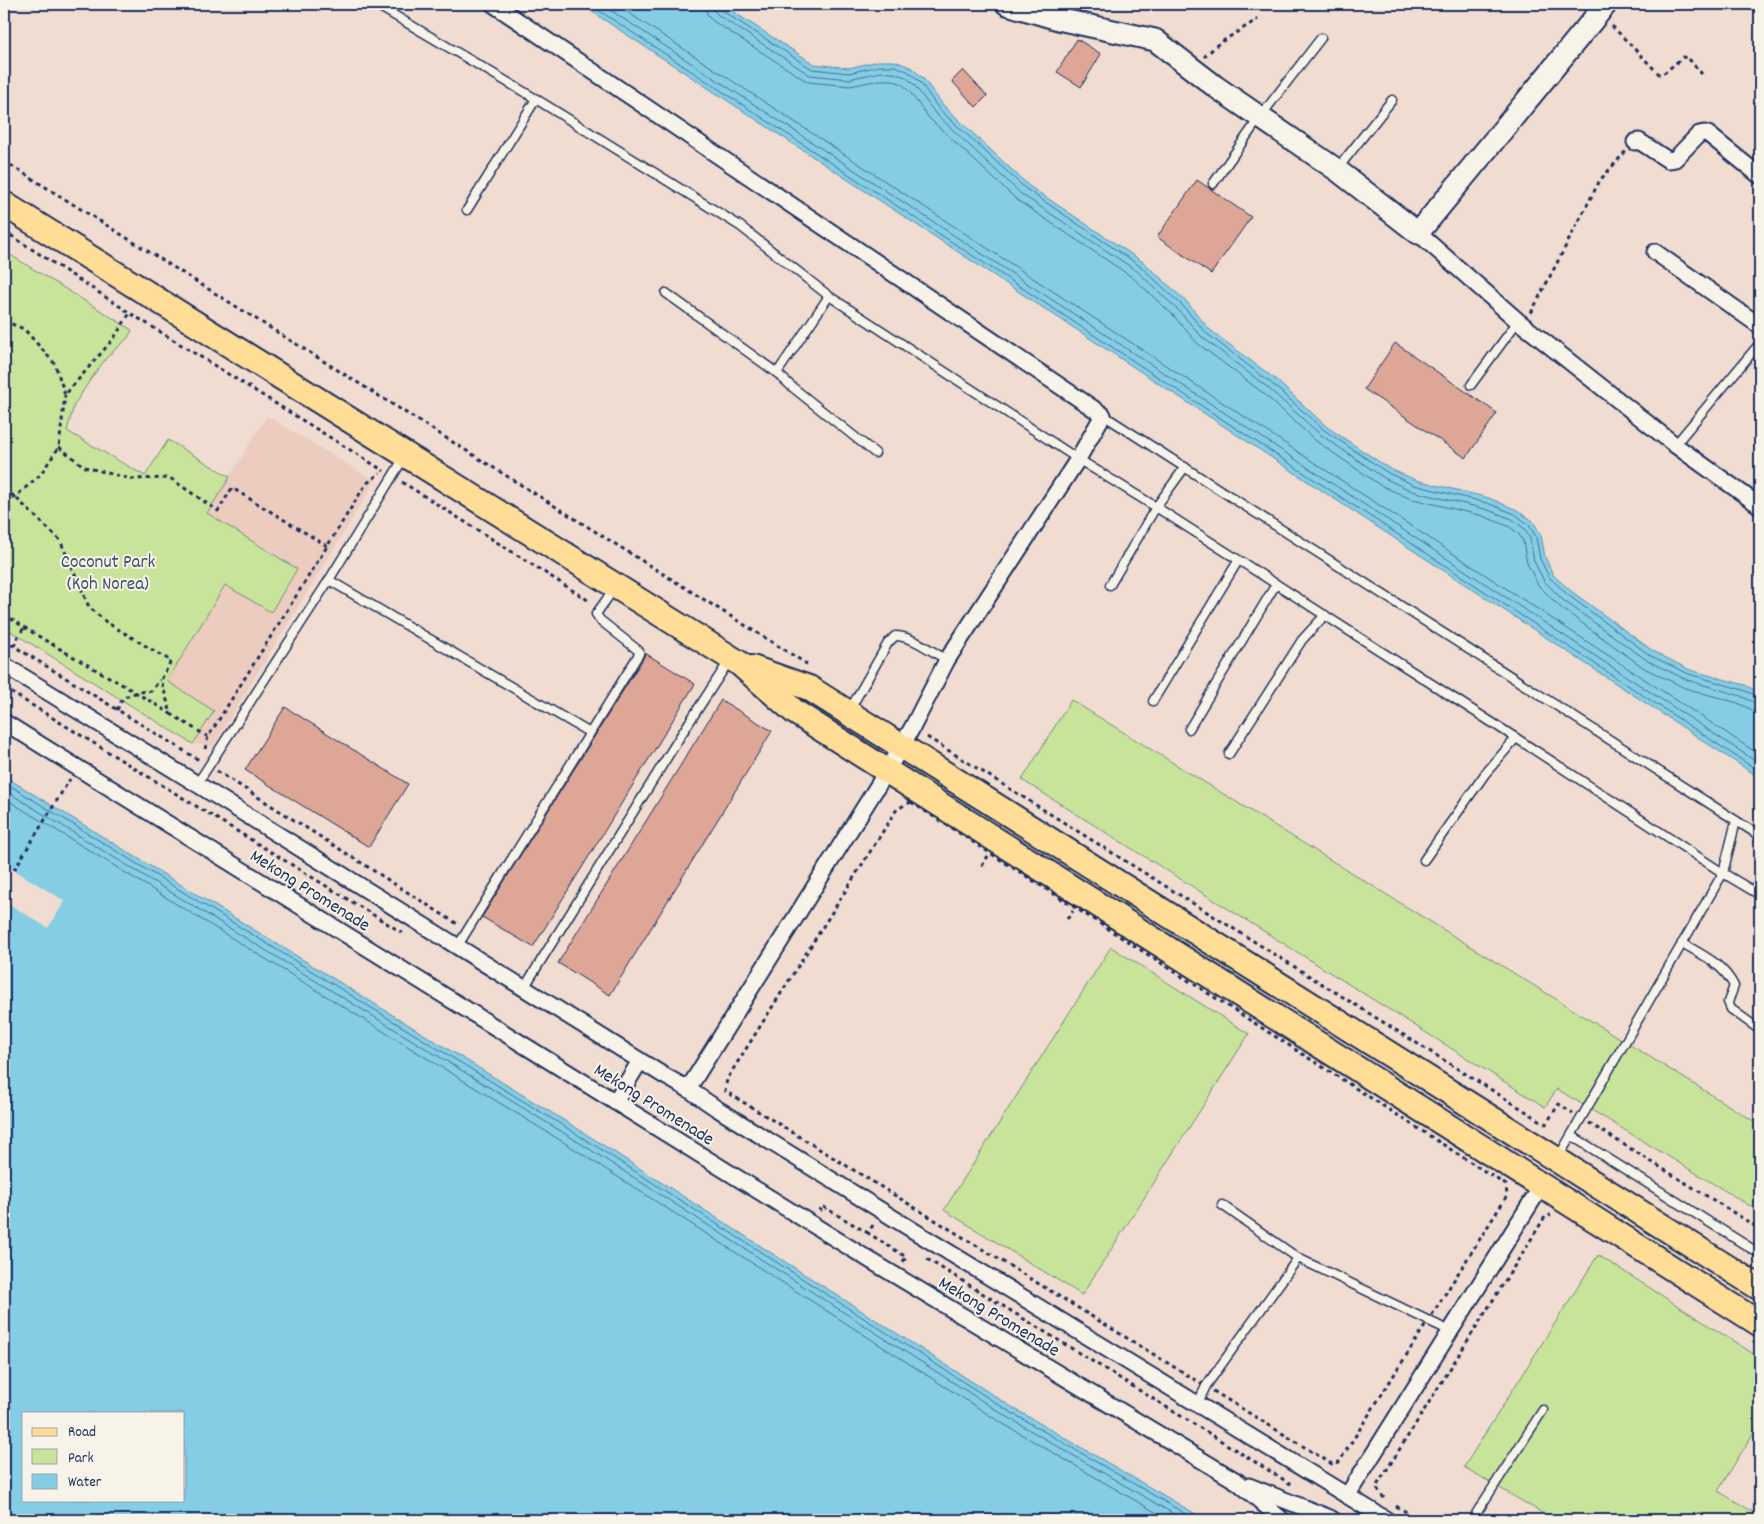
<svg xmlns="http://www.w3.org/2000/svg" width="1764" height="1524" viewBox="0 0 1764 1524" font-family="Dekko,sans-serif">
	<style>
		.built { fill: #ebccbf }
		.green { fill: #c8e49a; stroke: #728a7c }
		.water { fill: #85cde5; stroke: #5b8eaf; fill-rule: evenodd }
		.pier { fill: #f0dcd0 }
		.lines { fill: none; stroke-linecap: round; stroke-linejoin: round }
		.shore { stroke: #456e94; stroke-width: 1 }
		.building { fill: #dea697; stroke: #1b2f5e }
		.lane-casing { stroke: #1b2f5e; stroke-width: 11 }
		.street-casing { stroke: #1b2f5e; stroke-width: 19 }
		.secondary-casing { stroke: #1b2f5e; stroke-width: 25 }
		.primary-casing { stroke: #1b2f5e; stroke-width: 28 }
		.path { stroke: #1b2f5e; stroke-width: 3; stroke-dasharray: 4 4; stroke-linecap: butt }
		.lane { stroke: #f7f3e8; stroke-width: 8 }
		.street { stroke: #f7f3e8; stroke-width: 15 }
		.secondary { stroke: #f7f3e8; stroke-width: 21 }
		.primary { stroke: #ffdd96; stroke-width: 24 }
		.labels { text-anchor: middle; stroke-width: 4; stroke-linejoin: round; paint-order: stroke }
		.park-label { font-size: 19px; fill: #3e536a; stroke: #f7f3e8 }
		.street-label { font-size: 19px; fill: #1b2f5e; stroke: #f7f3e8 }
	</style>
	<rect width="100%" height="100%" fill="#f0dcd0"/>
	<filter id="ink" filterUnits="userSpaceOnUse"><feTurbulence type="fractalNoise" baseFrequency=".02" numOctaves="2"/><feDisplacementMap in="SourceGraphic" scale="10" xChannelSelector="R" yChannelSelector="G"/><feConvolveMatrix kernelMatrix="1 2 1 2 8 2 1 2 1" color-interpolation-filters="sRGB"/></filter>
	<g filter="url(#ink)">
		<path class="built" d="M267,416l108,65 -162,265 -20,-2 20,-33 -46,-30 58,-96 72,-16 -90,-56z"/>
		<g class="green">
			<path d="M4,251l128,79 -4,8 -21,19 -15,20 -18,28 -7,26 78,45 23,-36 62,37 -23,36 90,56 -26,43 -46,-27 -58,96 47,30 -21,33 -189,-117z"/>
			<path d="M1071,700l689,425v87l-203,-123 -12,18 -523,-327z"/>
			<path d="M1111,947l138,87 -167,261 -138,-85z"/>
			<path d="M1598,1255l162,103v64l-42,69 42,25v4h-206l-90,-53z"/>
		</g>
		<g class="water">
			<path d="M580,4h141l93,60 35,4 29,-7h17l17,7 11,10 20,27 86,81 114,76 44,40 22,27 66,50 52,48 63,42 26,11 73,18 28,12 16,11 8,14 4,22 8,18 18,16 82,60 37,19 55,15 15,8v85z"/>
			<path d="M4,776l574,353 432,277 196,114h-1202zM24,1413h160v87h-160z"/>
		</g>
		<path class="pier" d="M4,864l61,37 -17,27 -44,-27z"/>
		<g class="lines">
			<g class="shore">
				<path d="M589,4l1171,768"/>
				<path d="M601,4l1159,760"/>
				<path d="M615,4l1145,751"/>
				<path d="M705,4l2,10 6,7 95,61 42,4 30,-6h12l10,4 7,7 20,27 88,82 115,77 41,38 24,28 66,50 53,48 64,44 29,13 74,18 25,10 10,7 5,8 4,22 11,22 22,22 84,61 41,20 53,15 14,7 8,1"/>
				<path d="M713,4l1,6 4,5 92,60 39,4 31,-7 13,1 13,4 9,9 20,27 86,81 116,77 41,39 24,27 65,50 54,48 63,43 28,13 73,18 27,10 13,10 5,10 4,22 10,20 20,20 84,60 39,19 54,16 14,7 5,1"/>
				<path d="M719,4l2,6 91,59 37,4 30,-7h16l14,6 11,10 19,27 87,80 114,77 43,40 23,27 65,50 53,47 64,43 26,12 73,18 28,11 14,11 7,12 4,22 9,18 19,18 83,61 38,18 54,16 17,7"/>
				<path d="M4,782l571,351 432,277 189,110"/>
				<path d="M4,790l568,348 432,277 180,105"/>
				<path d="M4,798l564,347 432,277 169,98"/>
			</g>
		</g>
		<g class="building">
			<path d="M1077,39l24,15 -20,33 -24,-15z"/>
			<path d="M963,70l24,26 -11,11 -24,-26z"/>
			<path d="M1197,180l54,37 -40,57 -54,-37z"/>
			<path d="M1395,343l102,70 -31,45 -102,-69z"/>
			<path d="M645,653l50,31 -162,263 -51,-30 162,-260z"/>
			<path d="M721,700l51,31 -162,264 -52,-32z"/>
			<path d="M285,707l123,77 -39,63 -124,-77z"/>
		</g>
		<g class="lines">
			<g class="lane-casing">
				<g id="lane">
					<path d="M375,4l161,95 204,127 89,70 249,163 78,48 360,231 207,135 37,22"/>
					<path d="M1338,168l54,-68"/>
					<path d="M1213,184l47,-67 61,-79"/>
					<path d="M467,210l69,-111"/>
					<path d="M666,293l111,80"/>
					<path d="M829,296l-52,77 14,13 84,67"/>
					<path d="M1471,385l47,-64"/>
					<path d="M1103,415l657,421"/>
					<path d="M1675,445l85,-102"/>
					<path d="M329,580l261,153"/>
					<path d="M1110,585l46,-78 29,-40"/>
					<path d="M1153,701l85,-140"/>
					<path d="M849,711l39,-68 7,-7c18,0 37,16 52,24"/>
					<path d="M1189,729l87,-145"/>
					<path d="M1229,754l73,-114 23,-25"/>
					<path d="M197,784l132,-204 76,-124"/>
					<path d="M1424,860l61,-86 31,-36"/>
					<path d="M1682,943c21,12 41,21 52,43l-6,16 3,7 29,21"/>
					<path d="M457,947l182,-293v-3l-39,-31 -4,-6 18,-25"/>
					<path d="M524,988l157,-253 48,-74"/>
					<path d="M1572,1136l188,118"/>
					<path d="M1558,1158l165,-285 13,-52"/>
					<path d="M1222,1205l76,53 152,73"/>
					<path d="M1197,1405l9,-19 92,-128"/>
					<path d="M1472,1520l71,-110"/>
				</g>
			</g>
			<g class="street-casing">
				<g id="street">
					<path d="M493,4l610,411 -25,44 -131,201 -35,68 -25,43 -199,318"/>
					<path d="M1635,142l4,-1 29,19 7,-1 24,-25 5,-1 4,1 52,42"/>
					<path d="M1418,233l100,88 157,124 85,61"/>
					<path d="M1655,252l105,74"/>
					<path d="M4,665l193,119 466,291 25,14 28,19 203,126 468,286"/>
					<path d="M4,722l864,537 370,223 44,38"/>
					<path d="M615,1102l25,-41"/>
					<path d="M1249,1486l81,32 3,2"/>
					<path d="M1347,1496l195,-311"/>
				</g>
			</g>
			<g class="secondary-casing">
				<path id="secondary" d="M1007,4l51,15 97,21 61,47 121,83 81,63 188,-229"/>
			</g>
			<g class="primary-casing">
				<g id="primary">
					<path d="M4,204l735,459 56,49 92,59 873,553"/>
					<path d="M752,668l57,20 951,600"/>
				</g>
			</g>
			<g class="path">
				<path d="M1612,26l47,48h4l20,-17 5,1 14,16"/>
				<path d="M1204,57l14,-13 40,-25"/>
				<path d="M4,161l806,505"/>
				<path d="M4,231l126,82 254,158"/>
				<path d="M1531,313l69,-133 26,-29"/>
				<path d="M4,321l20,8 31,35 10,31 49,-57 16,-25"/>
				<path d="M59,447l26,20 46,12 39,-1 48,33 14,-23 95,58"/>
				<path d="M402,482l189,120"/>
				<path d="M4,489l11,8 45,43 29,67 17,15 65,39 -10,19 10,34 37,23"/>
				<path d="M4,499l11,-2 25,-22 19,-28 6,-52"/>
				<path d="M4,614c53,36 112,65 167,100"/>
				<path d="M4,640l195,120"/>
				<path d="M14,646l4,-10 6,-8"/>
				<path d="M4,688l402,247"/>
				<path d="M117,710l6,-12 14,-6 14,-1 9,-11"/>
				<path d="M927,737l619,387 13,-20 14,9"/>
				<path d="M205,749l3,-12 158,-253 14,-11"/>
				<path d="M217,771l242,154"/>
				<path d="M911,802l595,383 1,11 -168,266 -7,2 -607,-373 2,-12 170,-270z"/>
				<path d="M982,866l6,-10"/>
				<path d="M14,870l56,-91"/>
				<path d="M1067,919l6,-8"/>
				<path d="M1589,1123l171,106"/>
				<path d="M822,1211l-2,-1 2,-4 46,27"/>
				<path d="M873,1225l-5,8 38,24 -3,5 -2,-1"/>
				<path d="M927,1259l367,227"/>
				<path d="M1384,1498l-8,-11 169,-270 6,-2"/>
				<path d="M1396,1506l24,14"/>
			</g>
			<use href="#lane" class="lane"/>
			<use href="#street" class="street"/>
			<use href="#secondary" class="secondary"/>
			<use href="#primary" class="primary"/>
		</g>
	</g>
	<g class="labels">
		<g class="park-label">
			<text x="108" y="567">Coconut Park<tspan x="108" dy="22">(Koh Norea)</tspan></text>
		</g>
		<g class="street-label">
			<text transform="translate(311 889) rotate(32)" y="7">Mekong Promenade</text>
			<text transform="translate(655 1103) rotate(32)" y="7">Mekong Promenade</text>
			<text transform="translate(1000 1315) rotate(31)" y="7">Mekong Promenade</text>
		</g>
	</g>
	<rect width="1764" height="1524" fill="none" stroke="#f7f3e8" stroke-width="20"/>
	<rect x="10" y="10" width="1744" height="1504" fill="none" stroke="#1b2f5e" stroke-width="2" filter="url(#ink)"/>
	<rect x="22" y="1412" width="162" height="90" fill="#f7f3e8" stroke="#9fa5b1"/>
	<rect x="32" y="1428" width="25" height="8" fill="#ffdd96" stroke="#9fa5b1"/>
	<text x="68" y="1436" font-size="15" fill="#1b2f5e">Road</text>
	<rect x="32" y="1449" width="25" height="15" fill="#c8e49a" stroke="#9fa5b1"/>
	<text x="68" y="1462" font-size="15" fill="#1b2f5e">Park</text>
	<rect x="32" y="1474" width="25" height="15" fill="#85cde5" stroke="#9fa5b1"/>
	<text x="68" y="1486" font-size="15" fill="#1b2f5e">Water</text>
</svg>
